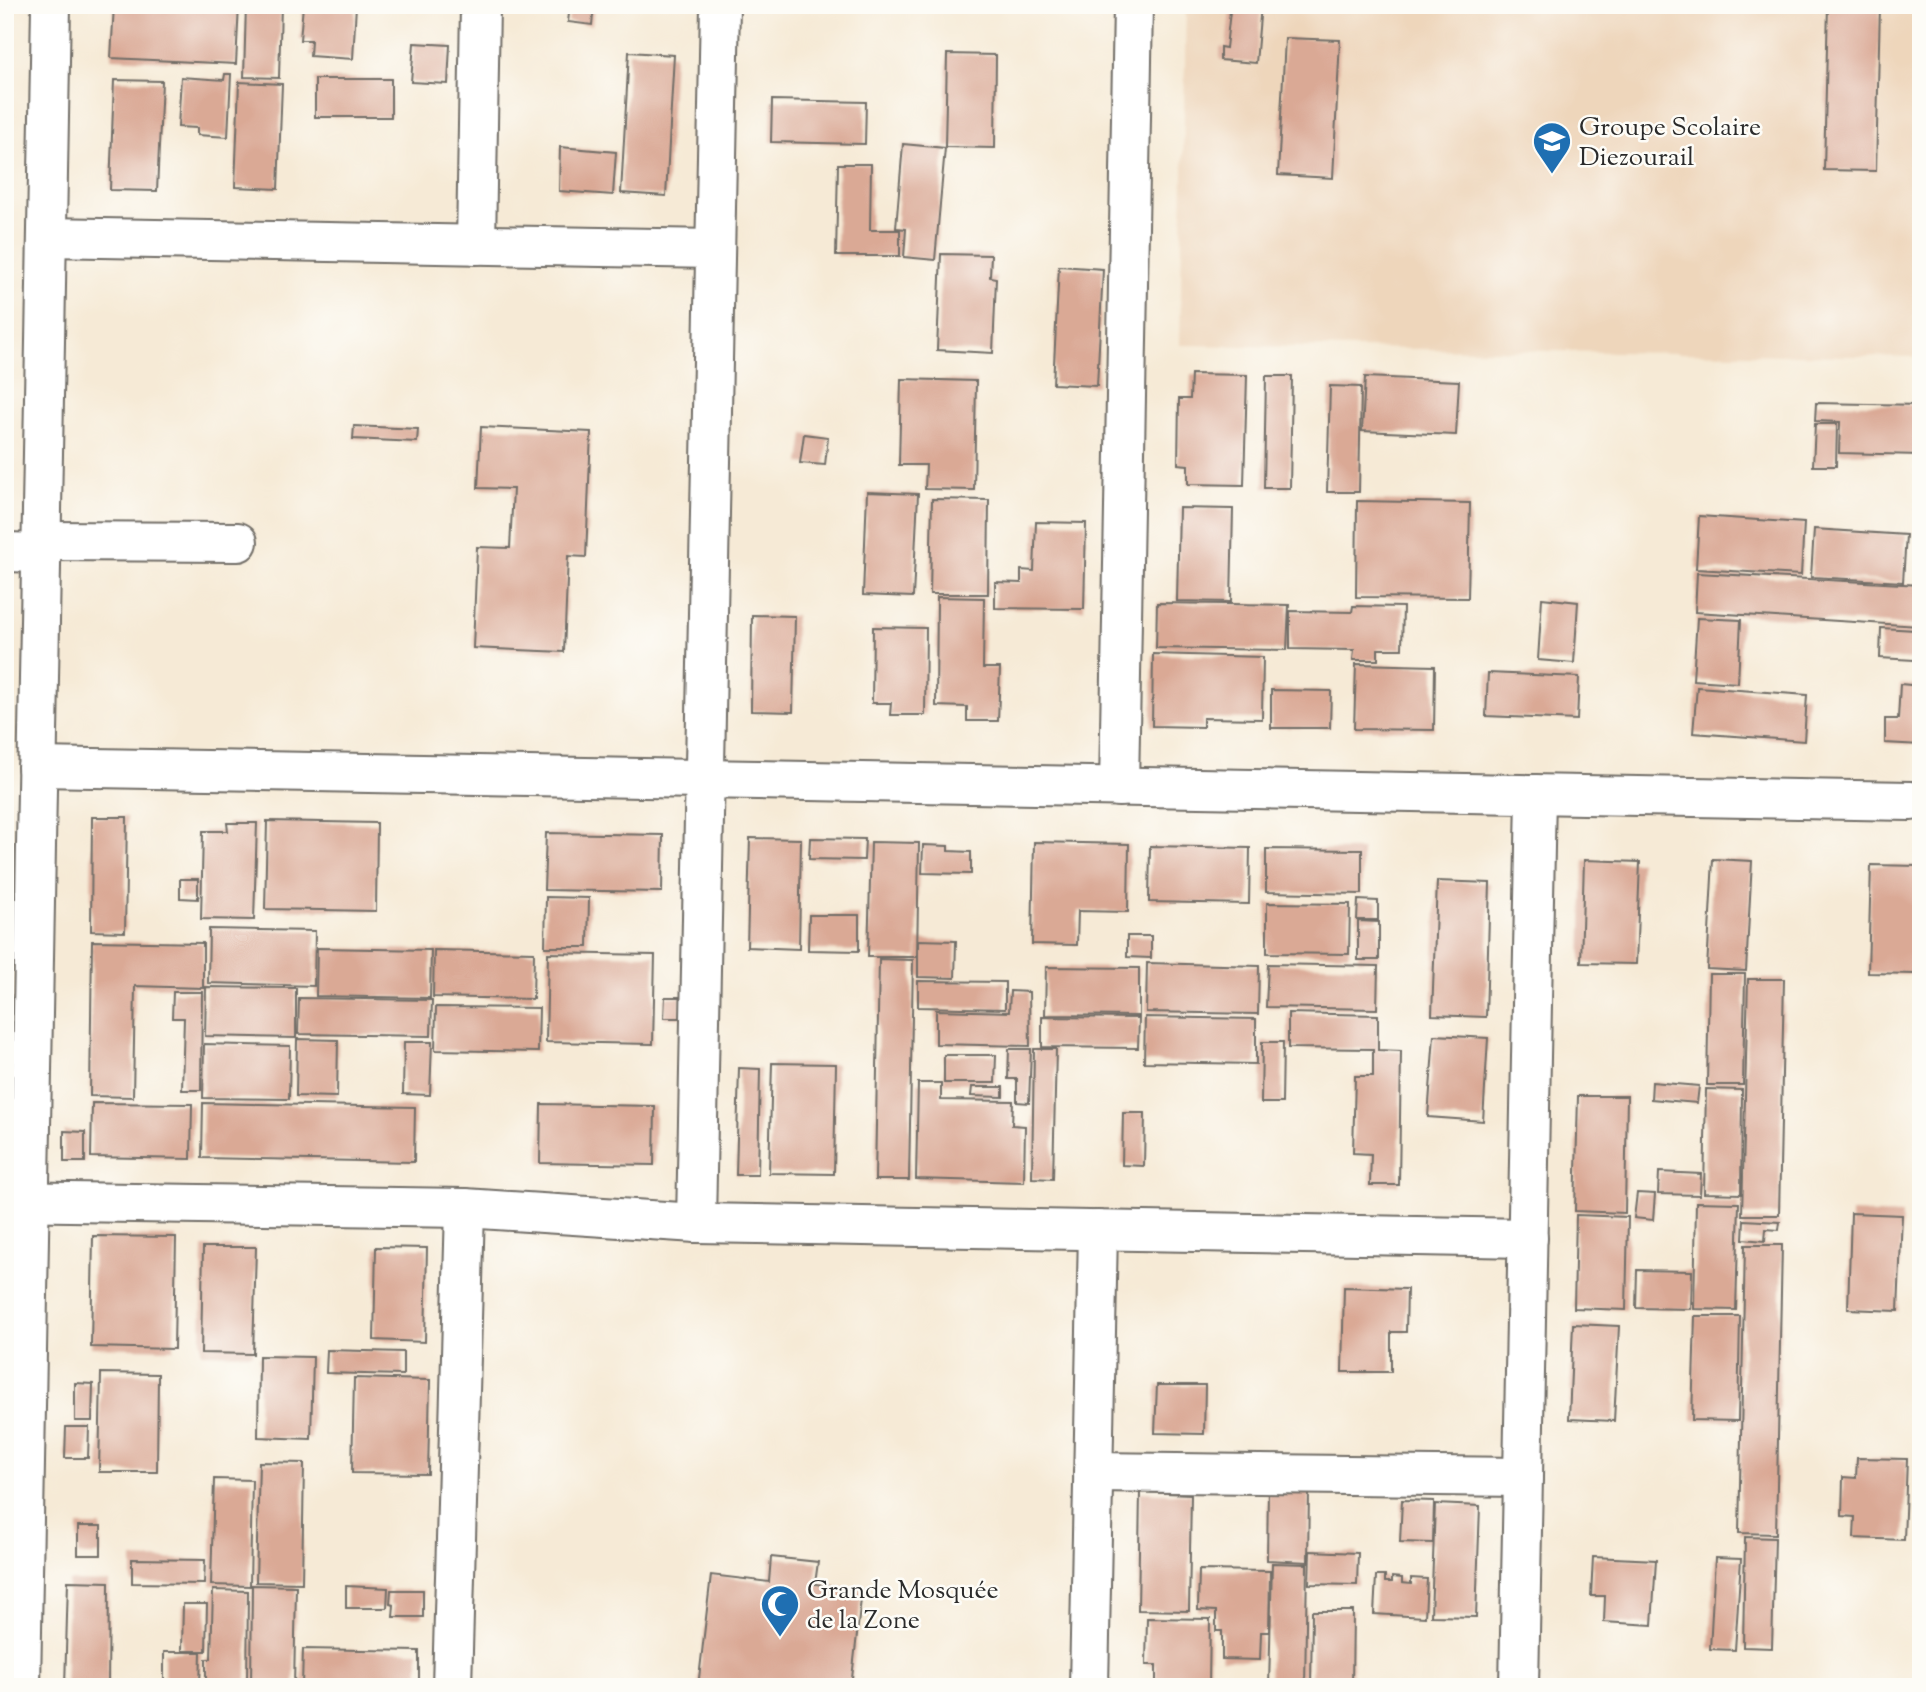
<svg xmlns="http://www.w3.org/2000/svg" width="1926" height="1692" viewBox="0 0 1926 1692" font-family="'Sorts Mill Goudy',serif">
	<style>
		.built { fill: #eed6bb }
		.building { fill: #daa995 }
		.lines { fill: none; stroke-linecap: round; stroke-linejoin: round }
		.minor-casing { stroke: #726e67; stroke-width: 42 }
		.minor { stroke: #fff; stroke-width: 38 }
		.labels { text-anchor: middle; stroke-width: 5; stroke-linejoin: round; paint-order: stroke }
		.poi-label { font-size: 26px; fill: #2b2b2b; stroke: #fdfcf7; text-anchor: start }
	</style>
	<rect width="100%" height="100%" fill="#fdfcf7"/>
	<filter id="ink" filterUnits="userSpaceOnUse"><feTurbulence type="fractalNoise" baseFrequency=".0143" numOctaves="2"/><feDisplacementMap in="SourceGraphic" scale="14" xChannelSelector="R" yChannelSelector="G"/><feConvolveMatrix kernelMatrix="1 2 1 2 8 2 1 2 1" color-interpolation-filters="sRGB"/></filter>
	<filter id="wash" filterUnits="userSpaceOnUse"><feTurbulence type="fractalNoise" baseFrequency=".00686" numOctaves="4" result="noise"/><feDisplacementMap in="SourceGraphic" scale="28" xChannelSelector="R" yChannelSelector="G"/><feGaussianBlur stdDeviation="1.57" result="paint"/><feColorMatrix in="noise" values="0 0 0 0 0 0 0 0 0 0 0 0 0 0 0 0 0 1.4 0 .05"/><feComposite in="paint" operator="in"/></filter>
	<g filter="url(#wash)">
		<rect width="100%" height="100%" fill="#f6ead6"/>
		<path class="built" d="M1186,5h735v352l-741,-12z"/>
		<g id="blocks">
			<g class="building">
				<path d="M114,5h125l-3,59 -125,-6z"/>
				<path d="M246,5h35l-2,73 -35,-1z"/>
				<path d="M303,5h53l-3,54 -43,-3 1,-16h-11z"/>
				<path d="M533,5h34v7l-34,-2z"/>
				<path d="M570,5h24l-2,20 -24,-3z"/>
				<path d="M1219,5h42l-5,58 -36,-3v-13l6,1 4,-37 -11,-1z"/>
				<path d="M1828,5h52l-4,166 -52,-1z"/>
				<path d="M1285,38l55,2 -7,138 -55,-3z"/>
				<path d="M414,43l36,2 -2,39 -37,-2z"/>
				<path d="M629,52l45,3 -8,141 -45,-3z"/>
				<path d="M947,54l49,1 -1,93 -50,-1z"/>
				<path d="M225,74h6l-3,63 -31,-2v-7l-19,-1 3,-50 43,3z"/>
				<rect x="315" y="79" width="76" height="38"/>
				<path d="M114,80l48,1 -5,110 -47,-1z"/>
				<path d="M239,82l43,2 -4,105 -43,-2z"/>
				<path d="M772,100l94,2 -1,42 -94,-2z"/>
				<path d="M903,144l42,4 -10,112 -31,-3 2,-28 -10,-1z"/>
				<path d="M560,147l56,5 -3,43 -54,-4z"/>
				<path d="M838,164h33l-1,66h30v26h-64z"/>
				<path d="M941,254l50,1 -1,22 6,1 -3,75 -56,-3z"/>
				<path d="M1059,266l44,3 -6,117 -44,-2z"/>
				<path d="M1191,374l56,1 -3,110 -56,-1v-19l-10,-1 1,-65h11z"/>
				<path d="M1266,376h26l-2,112h-26z"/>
				<path d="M1365,377l94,4 -3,54 -94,-4z"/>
				<path d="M901,379l75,2 -2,109 -49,-1 1,-24h-27z"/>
				<path d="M1330,386l31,1 -2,105h-32z"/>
				<path d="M1816,403l105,2v50l-82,-2 1,-31 -25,-1z"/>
				<path d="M1815,424h22l-1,42h-23z"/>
				<path d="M354,426l64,3 -1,13 -64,-3z"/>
				<path d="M481,427l110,5 -5,125 -18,-1 -4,96 -91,-4 4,-101 33,1 3,-59 -35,-1z"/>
				<path d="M804,434l24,3 -3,28 -25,-2z"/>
				<path d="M867,492l51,2 -5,103 -50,-2z"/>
				<path d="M932,499l57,1 -1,94h-58z"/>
				<path d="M1357,501l113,2 -2,95 -112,-1z"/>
				<path d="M1179,508l54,1 -2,93 -54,-1z"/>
				<path d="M1699,516l105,7 -3,52 -105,-6z"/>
				<path d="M1036,522l50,1 -2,86 -89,-1v-26l26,1v-13l13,1z"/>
				<path d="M1814,529l92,6 -3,47 -92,-5z"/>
				<path d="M1697,573l224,12 -2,41 -224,-14z"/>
				<path d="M937,597l47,1 -1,70h17l-2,53h-31v-14l-31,-1z"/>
				<path d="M1542,598l36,4 -4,61 -36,-3z"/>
				<path d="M1157,603l132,2 -2,45 -131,-2z"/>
				<path d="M1353,606l50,1 -1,42h-24v11h-25l1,-10 -64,-1v-38l62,1z"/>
				<path d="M752,615l43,1 -2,96 -42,-1z"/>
				<path d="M1697,618l44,2 -3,63 -45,-3z"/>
				<path d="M873,627l53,1 -1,87h-35l1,-12h-19z"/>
				<path d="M1881,628l34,2 -1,30 -34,-2z"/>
				<path d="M1153,654l110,3 -1,62 -59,-1v9l-51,-1z"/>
				<path d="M1356,664l79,2 -1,64 -80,-1z"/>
				<path d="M1488,673l91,4 -2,43 -91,-4z"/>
				<path d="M1900,684l21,2v59l-36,-2v-24h13z"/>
				<path d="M1697,687l110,8 -3,46 -111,-8z"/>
				<path d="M1271,690l60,1 -1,37h-59z"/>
				<path d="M92,817h35l-2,115 -34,-1z"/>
				<path d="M267,821l110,2 -1,88 -111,-2z"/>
				<path d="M227,823h30l-3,97 -53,-1 2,-88h25z"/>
				<path d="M546,833l117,2 -1,57 -118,-2z"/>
				<path d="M750,838l51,1 -2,110 -52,-2z"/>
				<path d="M810,838l55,1 -1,21 -55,-1z"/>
				<path d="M871,842l48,1 -2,114h-49z"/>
				<path d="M1034,842l95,2 -1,68 -50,-1 -1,34 -45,-1z"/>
				<path d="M923,845l25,1v5l23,1v22l-49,-1z"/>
				<path d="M1150,846l100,2 -1,56 -100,-2z"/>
				<path d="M1266,849l96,1v44l-96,-2z"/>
				<path d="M1713,859l39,2 -6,110 -39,-2z"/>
				<path d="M1584,860l56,2 -4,102 -55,-1z"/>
				<path d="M1871,865l48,1 -4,108 -47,-1z"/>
				<path d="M180,879h18v20l-18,-1z"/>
				<path d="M1437,881l53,2 -4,134 -54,-2z"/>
				<path d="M546,897l43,1 -1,49h-43z"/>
				<path d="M1358,900l20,1v19h-21z"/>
				<path d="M1267,903l83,1 -1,50 -82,-1z"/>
				<path d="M809,915h50v36l-51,-1z"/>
				<path d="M1358,921l21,1v38h-21z"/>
				<path d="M209,929l106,2 -1,55 -106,-3z"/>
				<path d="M1127,936h24v22l-24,-1z"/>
				<path d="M918,940l38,1 -1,37 -37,-1z"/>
				<path d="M92,941l111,2v45l-68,-2 -2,111 -43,-1z"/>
				<path d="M317,948l114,2 -1,48 -114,-2z"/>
				<path d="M434,950l100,2 -1,47 -100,-2z"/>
				<path d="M548,953l107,2 -2,89 -107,-2z"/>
				<path d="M879,959l34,1 -4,220h-34z"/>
				<path d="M1147,963l112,3 -1,48 -112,-2z"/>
				<path d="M1268,964l110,2 -1,43 -111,-2z"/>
				<path d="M1046,967l93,1v48l-94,-1z"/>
				<path d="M1709,974h36l-2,111h-36z"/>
				<path d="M1748,979h36l-5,236h-37z"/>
				<path d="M918,981l87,1v27l-87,-2z"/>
				<path d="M206,987l90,1v50l-91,-2z"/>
				<path d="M1010,991l19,1 1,54 -94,-2v-34l73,2z"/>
				<path d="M173,992h29l-1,98h-19l2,-72h-12z"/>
				<path d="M665,997h16v21h-17z"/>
				<path d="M299,998l133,2 -1,36 -133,-2z"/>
				<path d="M436,1007l103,1 -1,44 -103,-2z"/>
				<path d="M1288,1013l90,2v35l23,1 -2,134h-29l1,-31 -18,-1 2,-77h18v-27l-85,-1z"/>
				<path d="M1042,1017l97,1 -1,30 -96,-1z"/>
				<path d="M1145,1017l111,2v45l-112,-2z"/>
				<path d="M1434,1035l54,3 -5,83 -55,-4z"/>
				<path d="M297,1039l41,1 -1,57 -41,-1z"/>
				<path d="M404,1042h28l-2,53 -27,-1z"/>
				<path d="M1262,1042h21l-1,61h-21z"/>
				<path d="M204,1044l86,2 -1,53 -86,-1z"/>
				<path d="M1009,1049h22l-2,54 -12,-1v-23h-9z"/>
				<path d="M1034,1049h22l-3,130 -21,-1z"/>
				<path d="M944,1055h52l-1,28h-51z"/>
				<path d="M772,1063l64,1 -2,110 -65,-1z"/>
				<path d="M739,1068l21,1 -2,106h-22z"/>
				<path d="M1652,1082l47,4 -2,17 -46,-4z"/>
				<path d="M918,1083h23v17l72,1 -1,24 13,1 -1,56 -108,-3z"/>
				<path d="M972,1087h31v10l-32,-1z"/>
				<path d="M1706,1089l36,1 -1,104 -37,-1z"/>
				<path d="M1578,1096h49l-2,117 -50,-2z"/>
				<path d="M92,1103l100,1 -1,55 -100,-2z"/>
				<path d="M203,1103l212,4 -1,55 -212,-4z"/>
				<path d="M541,1104l114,2 -1,59 -114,-2z"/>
				<path d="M1123,1113h22l-1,53 -22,-1z"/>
				<path d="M64,1131l21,1v30h-21z"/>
				<path d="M1659,1172l42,2 -1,21 -42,-1z"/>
				<path d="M1637,1193l18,1 -2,26 -19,-2z"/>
				<path d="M1696,1202l43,1 -3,107 -42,-1z"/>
				<path d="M1851,1213l51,2 -4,96 -50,-2z"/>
				<path d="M1576,1215l52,2 -2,93 -52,-2z"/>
				<path d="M1744,1220l36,2 -1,8 -13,-1 -1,12 -22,-2z"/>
				<path d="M93,1236l83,1 -2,112 -83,-2z"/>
				<path d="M1745,1245h37l-6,289 -37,-1z"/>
				<path d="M203,1247h53l-3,107 -52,-1z"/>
				<path d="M376,1247l51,1 -2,94 -51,-2z"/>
				<path d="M1637,1270l55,1 -1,38 -55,-1z"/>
				<path d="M1344,1287l63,2 -1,43h-15v40h-49z"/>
				<path d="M1695,1316h45l-2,105 -46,-1z"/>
				<path d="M1573,1324l46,2 -5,95 -45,-2z"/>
				<path d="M327,1350l76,2v23l-77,-2z"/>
				<path d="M259,1356l54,1 -2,82 -53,-2z"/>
				<path d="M101,1373l57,1 -1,98h-58z"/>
				<path d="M354,1378l76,2 -2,94 -76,-1z"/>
				<path d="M75,1383l18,1 -1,37h-17z"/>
				<path d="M1157,1385h48l-1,49 -49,-1z"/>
				<path d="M66,1427h23l-1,31h-23z"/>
				<path d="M1857,1458l50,1 -3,81 -50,-2 1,-21 -13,-1 1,-39 13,1z"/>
				<path d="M259,1462l45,1 -2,120 -46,-1z"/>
				<path d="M214,1479l38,1 -2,106 -39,-1z"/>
				<path d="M1268,1490l41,1 -1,71 -41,-2z"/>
				<path d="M1140,1492l51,2 -2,117 -51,-1z"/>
				<path d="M1402,1500l32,1 -1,42 -33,-1z"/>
				<path d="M1435,1504l45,2 -4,111 -45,-1z"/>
				<rect x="78" y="1526" width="23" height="29"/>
				<path d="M1745,1537l30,1 -3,110 -29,-1z"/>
				<path d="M1310,1551l48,2 -1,32 -48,-1z"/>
				<path d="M771,1557l47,5 -3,22 47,6 -11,97h-153l13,-112 58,7z"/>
				<path d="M1593,1557l63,3 -4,65 -48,-3 1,-26h-14z"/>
				<path d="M1715,1558l26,1 -6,91 -25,-1z"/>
				<path d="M132,1559l73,1 -1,24 -72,-1z"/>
				<path d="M1272,1563l35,1 -2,123h-36z"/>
				<path d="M1199,1570l71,1 -1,61h-8l-1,28 -38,-1v-28h-6v-20l-18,-1z"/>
				<path d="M1376,1576h9v6h7v-5l10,1v5l9,1v-6l16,1 -2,38 -51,-3z"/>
				<path d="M68,1581l41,1 -1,105h-43z"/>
				<path d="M252,1585l44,1 -2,101h-43z"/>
				<path d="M346,1586l42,2 -1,20h-41z"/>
				<path d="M213,1590l35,1 -1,96h-41v-28h5z"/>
				<path d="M391,1590h32v27h-30l1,-12 -4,-1z"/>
				<path d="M183,1604h24l-1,47h-24z"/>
				<path d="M1312,1611h41l-1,76h-41z"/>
				<path d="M1147,1618l63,1 -1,68h-53v-22h-10z"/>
				<path d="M303,1649l116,2v36h-117z"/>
				<path d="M164,1652h37l-1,35h-36z"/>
			</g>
		</g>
	</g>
	<g filter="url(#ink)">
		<use href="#blocks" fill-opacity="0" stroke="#726e67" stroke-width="2"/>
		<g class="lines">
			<g class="minor-casing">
				<g id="minor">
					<path d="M47,237l668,12"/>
					<path d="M476,245l4,-240"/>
					<path d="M41,541l197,1"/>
					<path d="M5,552l36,1"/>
					<path d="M37,767l1874,34"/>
					<path d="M1119,787l14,-782"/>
					<path d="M5,1201l460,7 231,15 832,15"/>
					<path d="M696,1223l24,-1218"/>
					<path d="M1093,1472l430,5"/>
					<path d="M21,1687l30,-1682"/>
					<path d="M452,1687l13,-479"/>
					<path d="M1089,1687l9,-457"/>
					<path d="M1519,1687l17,-893"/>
				</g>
			</g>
			<use href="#minor" class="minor"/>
		</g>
	</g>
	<defs>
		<g id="school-pin" transform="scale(2.0125)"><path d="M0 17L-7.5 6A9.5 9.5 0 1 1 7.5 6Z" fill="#1f6fb2" stroke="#fdfcf7"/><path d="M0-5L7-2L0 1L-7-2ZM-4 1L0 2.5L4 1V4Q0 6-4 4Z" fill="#fff"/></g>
		<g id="mosque-pin" transform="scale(2.0125)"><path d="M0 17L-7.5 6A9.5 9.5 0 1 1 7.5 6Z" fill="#1f6fb2" stroke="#fdfcf7"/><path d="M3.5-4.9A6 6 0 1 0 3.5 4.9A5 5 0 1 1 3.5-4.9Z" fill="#fff"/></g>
	</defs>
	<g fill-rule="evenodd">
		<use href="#school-pin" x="1552" y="141"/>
		<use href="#mosque-pin" x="780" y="1604"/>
	</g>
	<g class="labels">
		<g class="poi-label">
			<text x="1579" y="135">Groupe Scolaire<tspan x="1579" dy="30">Diezourail</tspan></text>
			<text x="807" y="1598">Grande Mosquée<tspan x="807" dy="30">de la Zone</tspan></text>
		</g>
	</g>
	<rect width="1926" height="1692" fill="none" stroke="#fdfcf7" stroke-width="28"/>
</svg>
